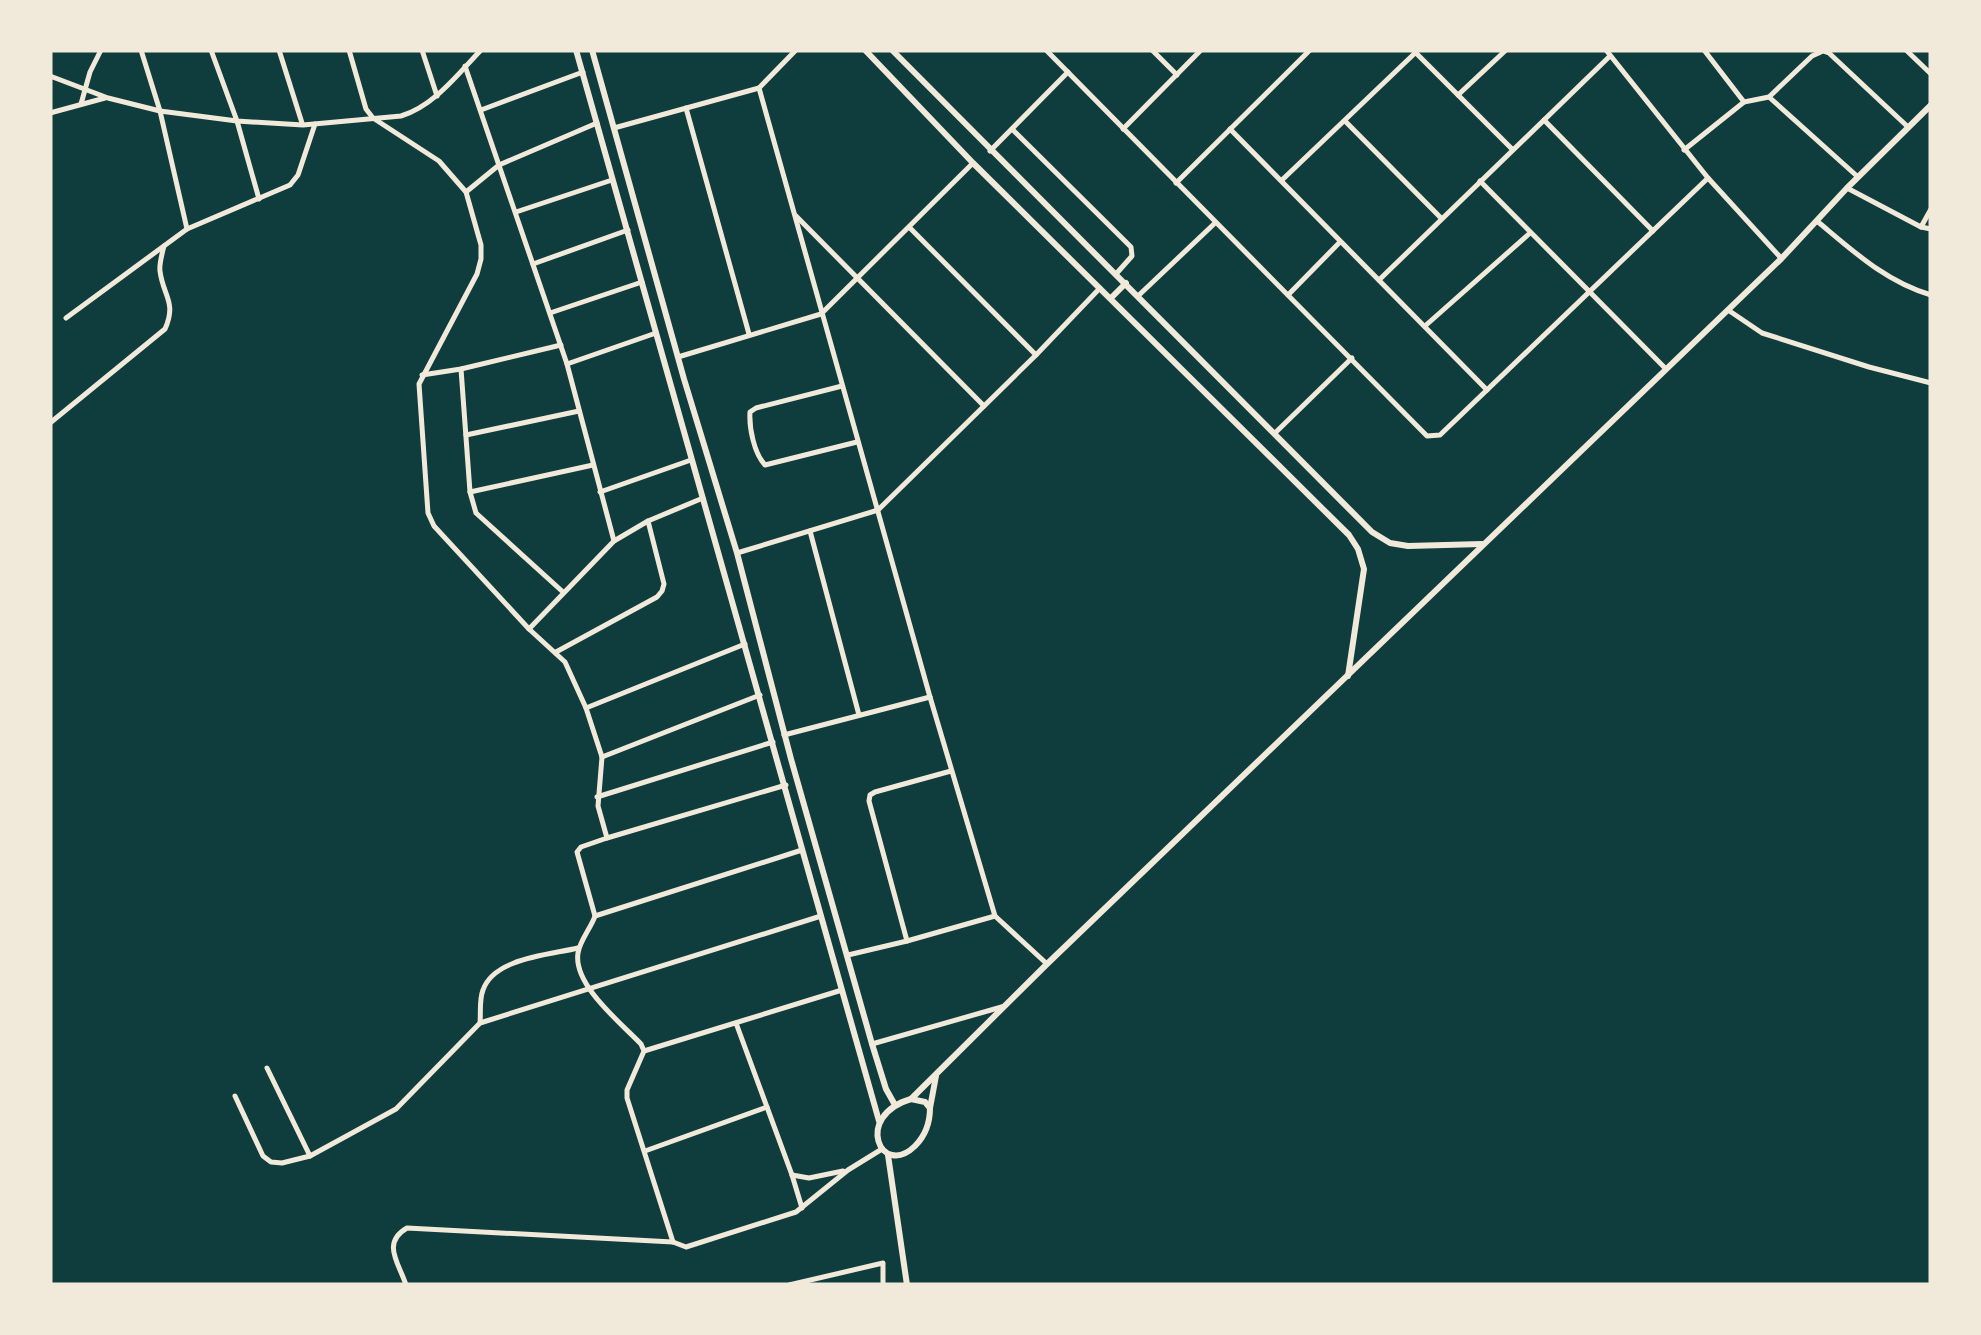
<svg xmlns="http://www.w3.org/2000/svg" width="1981" height="1335" viewBox="0 0 1981 1335" font-family="'Source Serif 4',serif">
	<style>
		.lines { fill: none; stroke-linecap: round; stroke-linejoin: round }
		.minor { stroke: #f1e9da; stroke-width: 5 }
		.tertiary { stroke: #f1e9da; stroke-width: 6 }
	</style>
	<rect width="100%" height="100%" fill="#0f3d3e"/>
	<g class="lines">
		<g class="minor">
			<path d="M141,50l19,61 27,118 103,-44 8,-10 17,-51"/>
			<path d="M211,50l26,71 22,78"/>
			<path d="M279,50l23,73"/>
			<path d="M349,50l17,59 7,9 66,43 27,31 15,53v14l-4,15 -58,110 9,129 6,13 95,103 36,33 21,46 16,49 -4,49 9,32 -26,9 -4,5 18,64c-4,12 -15,24 -17,37 -5,32 43,70 63,91l3,7 -17,39v8l46,144"/>
			<path d="M422,50l15,46"/>
			<path d="M1046,50l381,386 13,-1 268,-257"/>
			<path d="M1152,50l25,25"/>
			<path d="M1413,50l99,99"/>
			<path d="M1606,50l102,128 73,80"/>
			<path d="M1704,50l40,52"/>
			<path d="M1906,50l25,24"/>
			<path d="M465,66l102,298 47,177"/>
			<path d="M50,76l58,22 52,13 77,10 66,4 98,-9c33,-10 57,-42 80,-66"/>
			<path d="M759,88l171,609 65,219 52,48"/>
			<path d="M1458,95l48,-45"/>
			<path d="M1769,97l89,80"/>
			<path d="M81,104l9,-32 11,-22"/>
			<path d="M686,108l63,226"/>
			<path d="M481,110l102,-38"/>
			<path d="M50,113l55,-15"/>
			<path d="M1544,120l109,111"/>
			<path d="M1345,121l96,97"/>
			<path d="M614,128l145,-40 37,-38"/>
			<path d="M1012,129l119,118 1,9 -16,18"/>
			<path d="M1123,129l78,-79"/>
			<path d="M1230,129l257,261"/>
			<path d="M1684,150l60,-48 25,-5 43,-41 11,-5 6,2 79,74"/>
			<path d="M990,151l78,-79"/>
			<path d="M1282,180l133,-127"/>
			<path d="M1480,181l185,187"/>
			<path d="M1176,183l134,-133"/>
			<path d="M1847,188l74,39 10,2"/>
			<path d="M466,192l33,-27 98,-42"/>
			<path d="M516,212l96,-32"/>
			<path d="M796,216l188,190"/>
			<path d="M1817,221c36,30 69,61 114,74"/>
			<path d="M1921,227l10,-18"/>
			<path d="M910,228l126,127"/>
			<path d="M533,264l95,-34"/>
			<path d="M1379,280l231,-224"/>
			<path d="M1288,295l52,-53"/>
			<path d="M1138,296l77,-73"/>
			<path d="M1728,310l34,23 107,34 62,16"/>
			<path d="M550,313l92,-31"/>
			<path d="M66,318l121,-89"/>
			<path d="M1425,326l105,-93"/>
			<path d="M678,357l143,-43 152,-151"/>
			<path d="M567,364l89,-31"/>
			<path d="M461,369l9,123 6,21 87,79"/>
			<path d="M422,375l39,-6 100,-24"/>
			<path d="M842,386l-86,22 -6,4c-1,16 4,41 15,53l92,-23"/>
			<path d="M50,423l115,-94c12,-27 -2,-33 -5,-58 -1,-7 2,-17 4,-25"/>
			<path d="M1275,433l77,-75"/>
			<path d="M466,435l113,-24"/>
			<path d="M470,492l123,-27"/>
			<path d="M600,492l91,-32"/>
			<path d="M810,531l49,184"/>
			<path d="M737,553l141,-43 158,-155 64,-67"/>
			<path d="M529,629l85,-88 34,-20 55,-23"/>
			<path d="M556,652l101,-55 5,-6 2,-7 -16,-63"/>
			<path d="M586,708l159,-64"/>
			<path d="M784,735l146,-38"/>
			<path d="M602,757l158,-62"/>
			<path d="M597,797l176,-55"/>
			<path d="M607,838l179,-53"/>
			<path d="M595,916l207,-66"/>
			<path d="M907,941l-38,-140 1,-6 5,-3 76,-21"/>
			<path d="M848,955l59,-14 88,-25"/>
			<path d="M480,1023c1,-11 -1,-23 3,-33 11,-32 66,-35 95,-42"/>
			<path d="M736,1023l56,152 10,33"/>
			<path d="M872,1044l133,-38"/>
			<path d="M644,1051l198,-61"/>
			<path d="M267,1068l43,88"/>
			<path d="M235,1096l28,60 8,6 11,1 28,-7 86,-47 84,-86 341,-107"/>
			<path d="M645,1151l122,-44"/>
			<path d="M792,1175l17,3 34,-7"/>
			<path d="M406,1285c-7,-22 -25,-42 1,-57l266,14 13,5 110,-35 52,-42 34,-21"/>
			<path d="M789,1285l94,-22v22"/>
		</g>
		<g class="tertiary">
			<path d="M576,50l303,1071"/>
			<path d="M592,50l92,329 53,174 54,206 81,285 14,45 9,16"/>
			<path d="M865,50l108,113 376,372 9,14 6,20 -16,107"/>
			<path d="M892,50l480,482 18,11 18,3 74,-2"/>
			<path d="M1111,298l15,-15"/>
			<path d="M911,1099l136,-135 734,-705 66,-71 84,-83"/>
			<path d="M911,1099l14,3 5,6c0,15 -4,27 -15,38 -34,33 -62,-30 -4,-47z"/>
			<path d="M930,1108l6,-32"/>
			<path d="M888,1155l19,130"/>
		</g>
	</g>
	<rect width="1981" height="1335" fill="none" stroke="#f1e9da" stroke-width="105"/>
</svg>
